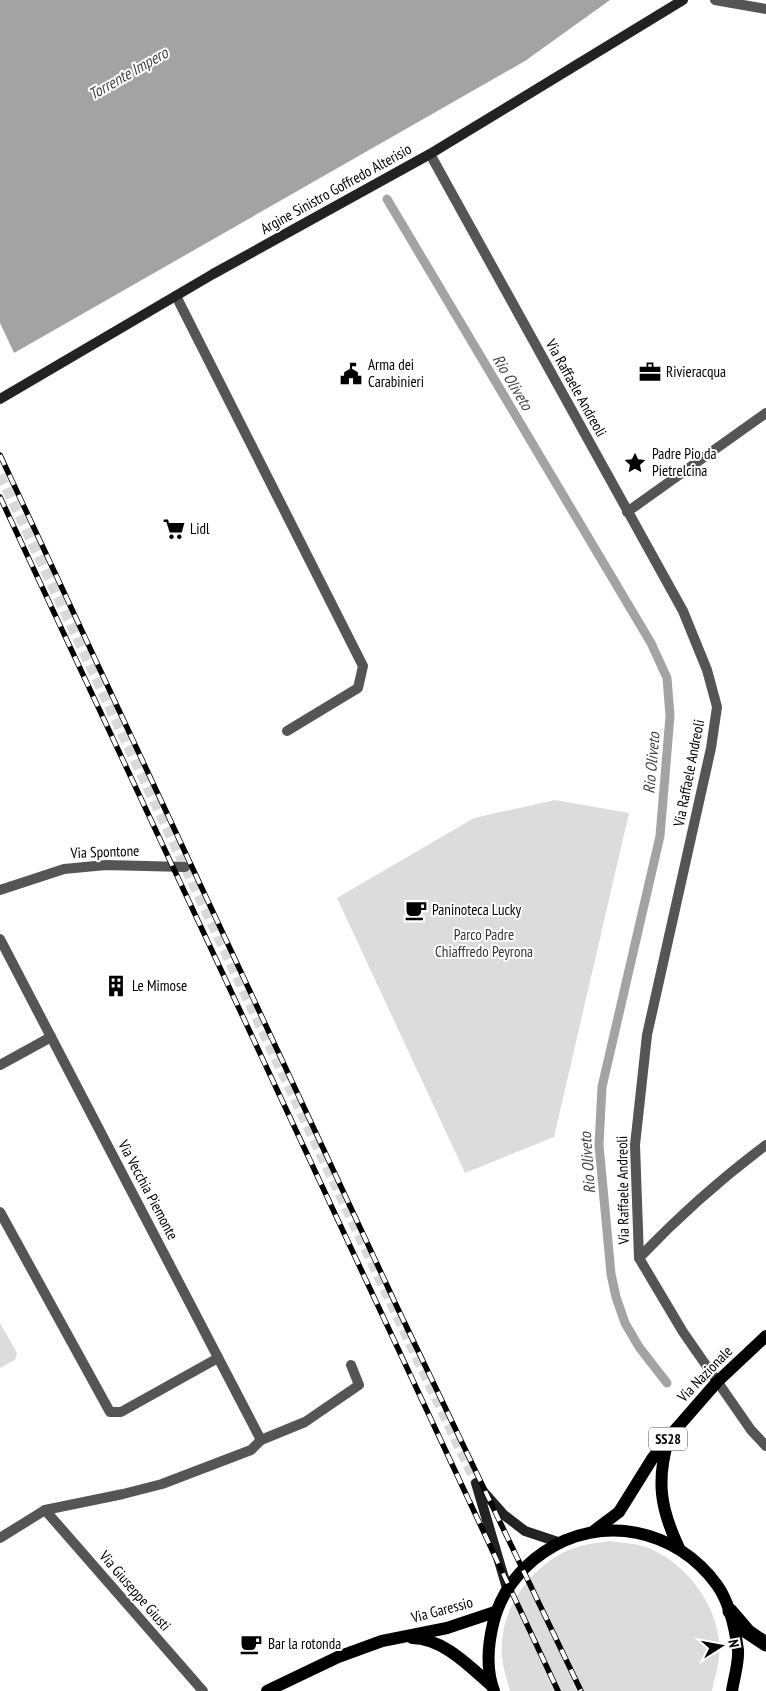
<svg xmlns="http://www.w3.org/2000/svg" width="766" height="1691" viewBox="0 0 766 1691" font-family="'PT Sans Narrow',sans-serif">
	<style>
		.green { fill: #dcdcdc }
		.water { fill: #a3a3a3 }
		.pier { fill: #fff }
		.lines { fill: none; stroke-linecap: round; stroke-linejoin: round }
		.stream { stroke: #a3a3a3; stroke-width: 9 }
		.secondary-tunnel { stroke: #d9d9d9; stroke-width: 10; stroke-dasharray: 10 5; stroke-linecap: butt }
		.lane { stroke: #555; stroke-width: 10 }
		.street { stroke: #555; stroke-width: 10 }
		.secondary { stroke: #222; stroke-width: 10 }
		.primary { stroke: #000; stroke-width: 12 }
		.highway { stroke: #000; stroke-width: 15 }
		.rail-casing { stroke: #000; stroke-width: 5.5 }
		.rail { stroke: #fff; stroke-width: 4; stroke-dasharray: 11; stroke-linecap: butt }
		.labels { text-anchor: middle; stroke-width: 4; stroke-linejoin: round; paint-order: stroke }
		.shield { fill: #fff; stroke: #4c4c4c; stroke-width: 1 }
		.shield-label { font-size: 14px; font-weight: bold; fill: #000 }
		.street-label { font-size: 15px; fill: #000; stroke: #fff }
		.poi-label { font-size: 15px; fill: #000; stroke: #fff; text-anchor: start }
		.park-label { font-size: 15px; fill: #333; stroke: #fff }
		.water-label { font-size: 16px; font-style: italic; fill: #444; stroke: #fff }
	</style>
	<rect width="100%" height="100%" fill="#fff"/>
	<g class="green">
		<path d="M555,800l74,13 -75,324 -89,36 -128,-275 137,-80z"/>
		<path d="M0,1323l17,30 -2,7 -15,8z"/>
		<path d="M609,1541c11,2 24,2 34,5 43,14 81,65 76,111 -1,11 -5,23 -7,34h-202c-3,-11 -7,-23 -8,-34 -4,-47 29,-93 72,-109 11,-4 24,-5 35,-7z"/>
	</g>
	<path class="water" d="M0,0h610l-85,61 -525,300z"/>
	<path class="pier" d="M0,323l15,32 -15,9z"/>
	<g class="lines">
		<path class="stream" d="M387,199l264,444 16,35 3,38 -10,120 -58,251 -3,58 12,129 5,23 9,26 14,24 28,36"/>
		<path class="secondary-tunnel" d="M0,475l476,1008"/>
		<g class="lane">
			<path d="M715,0l51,9"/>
			<path d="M176,296l187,370 -5,22 -71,43"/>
			<path d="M0,1065l51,-28"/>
			<path d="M0,1212l110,200h11l97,-54"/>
		</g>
		<g class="street">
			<path d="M430,154l253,457 24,59 10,37 -6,41 -64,287 -12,110 4,113 44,74 68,98 15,16"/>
			<path d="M627,512l139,-99"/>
			<path d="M0,890l64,-21 42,-4 79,2"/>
			<path d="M0,939l261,501"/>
			<path d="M639,1258c41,-43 79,-77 127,-113"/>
			<path d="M45,1510l158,181"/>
			<path d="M0,1538l45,-28 78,-16 39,-10 89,-34 10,-10 44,-18 54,-37 -8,-20"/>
		</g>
		<g class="secondary">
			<path d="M0,399l213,-125 217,-120 253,-154"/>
			<path d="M476,1483l31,105"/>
			<path d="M481,1489l23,26 21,16 33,11"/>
		</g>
		<g class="primary">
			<path d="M669,1437l48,-55 49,-46"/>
			<path d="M595,1530l24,-18 33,-53 17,-22c-13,43 -9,71 10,111"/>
			<path d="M412,1638c31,0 58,29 80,48"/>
			<path d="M267,1691l71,-34 44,-16 65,-13 48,-16"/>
			<path d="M494,1691c-8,-21 -6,-46 -1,-67 7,-30 26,-55 51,-72 57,-39 133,-23 173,33 13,18 18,43 21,65 1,12 -4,28 -6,41"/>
		</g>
		<path class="highway" d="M730,1611l18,21 18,12"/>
		<g class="rail-casing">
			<g id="rail">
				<path d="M0,455l398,854 183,382"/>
				<path d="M0,497l558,1194"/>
			</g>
		</g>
		<use href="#rail" class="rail"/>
	</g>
	<defs>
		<g id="office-bare" transform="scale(1.725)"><path d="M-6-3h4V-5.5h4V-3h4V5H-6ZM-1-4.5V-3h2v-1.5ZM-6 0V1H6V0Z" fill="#000" stroke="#fff" stroke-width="2.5" paint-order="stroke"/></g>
		<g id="civic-bare" transform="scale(1.725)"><path d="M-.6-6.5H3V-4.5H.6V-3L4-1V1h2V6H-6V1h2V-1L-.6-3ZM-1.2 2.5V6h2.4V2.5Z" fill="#000" stroke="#fff" stroke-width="2.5" paint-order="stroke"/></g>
		<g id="sight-bare" transform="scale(1.725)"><path d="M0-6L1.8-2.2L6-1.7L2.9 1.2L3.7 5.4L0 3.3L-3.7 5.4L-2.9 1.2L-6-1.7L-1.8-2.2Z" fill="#000" stroke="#fff" stroke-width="2.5" paint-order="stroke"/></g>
		<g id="supermarket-bare" transform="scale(1.725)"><path d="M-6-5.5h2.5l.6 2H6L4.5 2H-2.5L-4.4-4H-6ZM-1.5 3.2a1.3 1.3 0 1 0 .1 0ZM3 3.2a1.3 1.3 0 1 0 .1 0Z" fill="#000" stroke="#fff" stroke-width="2.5" paint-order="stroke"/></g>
		<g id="cafe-bare" transform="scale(1.725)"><path d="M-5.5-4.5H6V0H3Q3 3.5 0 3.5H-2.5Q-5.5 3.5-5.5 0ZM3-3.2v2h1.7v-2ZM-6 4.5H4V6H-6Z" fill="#000" stroke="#fff" stroke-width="2.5" paint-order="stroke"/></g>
		<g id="building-bare" transform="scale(1.725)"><path d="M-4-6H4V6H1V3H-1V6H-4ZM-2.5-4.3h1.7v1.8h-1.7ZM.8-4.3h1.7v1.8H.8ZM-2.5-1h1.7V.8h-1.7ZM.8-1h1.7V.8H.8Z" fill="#000" stroke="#fff" stroke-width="2.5" paint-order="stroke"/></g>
	</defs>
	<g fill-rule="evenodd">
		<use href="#office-bare" x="650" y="372"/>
		<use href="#civic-bare" x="351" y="374"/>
		<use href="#sight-bare" x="635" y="463"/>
		<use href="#supermarket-bare" x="174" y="529"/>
		<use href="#cafe-bare" x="416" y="910"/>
		<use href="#building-bare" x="116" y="986"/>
		<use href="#cafe-bare" x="251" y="1644"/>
	</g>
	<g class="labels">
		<rect class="shield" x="649" y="1427.5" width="38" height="23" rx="4"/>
		<g class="shield-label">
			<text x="668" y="1444">SS28</text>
		</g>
		<g class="street-label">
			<text transform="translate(336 189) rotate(-29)" y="5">Argine Sinistro Goffredo Alterisio</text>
			<text transform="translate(576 388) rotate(61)" y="5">Via Raffaele Andreoli</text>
			<text transform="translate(689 773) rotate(-79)" y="5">Via Raffaele Andreoli</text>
			<text transform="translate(105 852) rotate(-2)" y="5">Via Spontone</text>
			<text transform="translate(148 1190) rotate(62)" y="5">Via Vecchia Piemonte</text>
			<text transform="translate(623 1190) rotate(-91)" y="5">Via Raffaele Andreoli</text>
			<text transform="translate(705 1374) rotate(-46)" y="5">Via Nazionale</text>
			<text transform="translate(135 1591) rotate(49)" y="5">Via Giuseppe Giusti</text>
			<text transform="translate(442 1610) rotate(-15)" y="5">Via Garessio</text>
		</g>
		<g class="poi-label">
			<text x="368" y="370">Arma dei<tspan x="368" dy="17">Carabinieri</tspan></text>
			<text x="666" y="377">Rivieracqua</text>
			<text x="652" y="459">Padre Pio da<tspan x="652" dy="17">Pietrelcina</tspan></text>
			<text x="190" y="534">Lidl</text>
			<text x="432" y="915">Paninoteca Lucky</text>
			<text x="132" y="991">Le Mimose</text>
			<text x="268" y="1649">Bar la rotonda</text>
		</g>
		<g class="park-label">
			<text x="484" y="940">Parco Padre<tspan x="484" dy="17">Chiaffredo Peyrona</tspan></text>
		</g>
		<g class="water-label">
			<text transform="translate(128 73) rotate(-30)" y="6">Torrente Impero</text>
			<text transform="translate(513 382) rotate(59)" y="6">Rio Oliveto</text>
			<text transform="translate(651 763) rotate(-85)" y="6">Rio Oliveto</text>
			<text transform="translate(587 1163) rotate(-94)" y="6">Rio Oliveto</text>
		</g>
	</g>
	<g transform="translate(721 1646) rotate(79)" stroke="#ffffff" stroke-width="4" paint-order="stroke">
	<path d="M0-4L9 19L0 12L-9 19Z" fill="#000000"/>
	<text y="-8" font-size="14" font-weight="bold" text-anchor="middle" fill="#000000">N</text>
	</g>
</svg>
